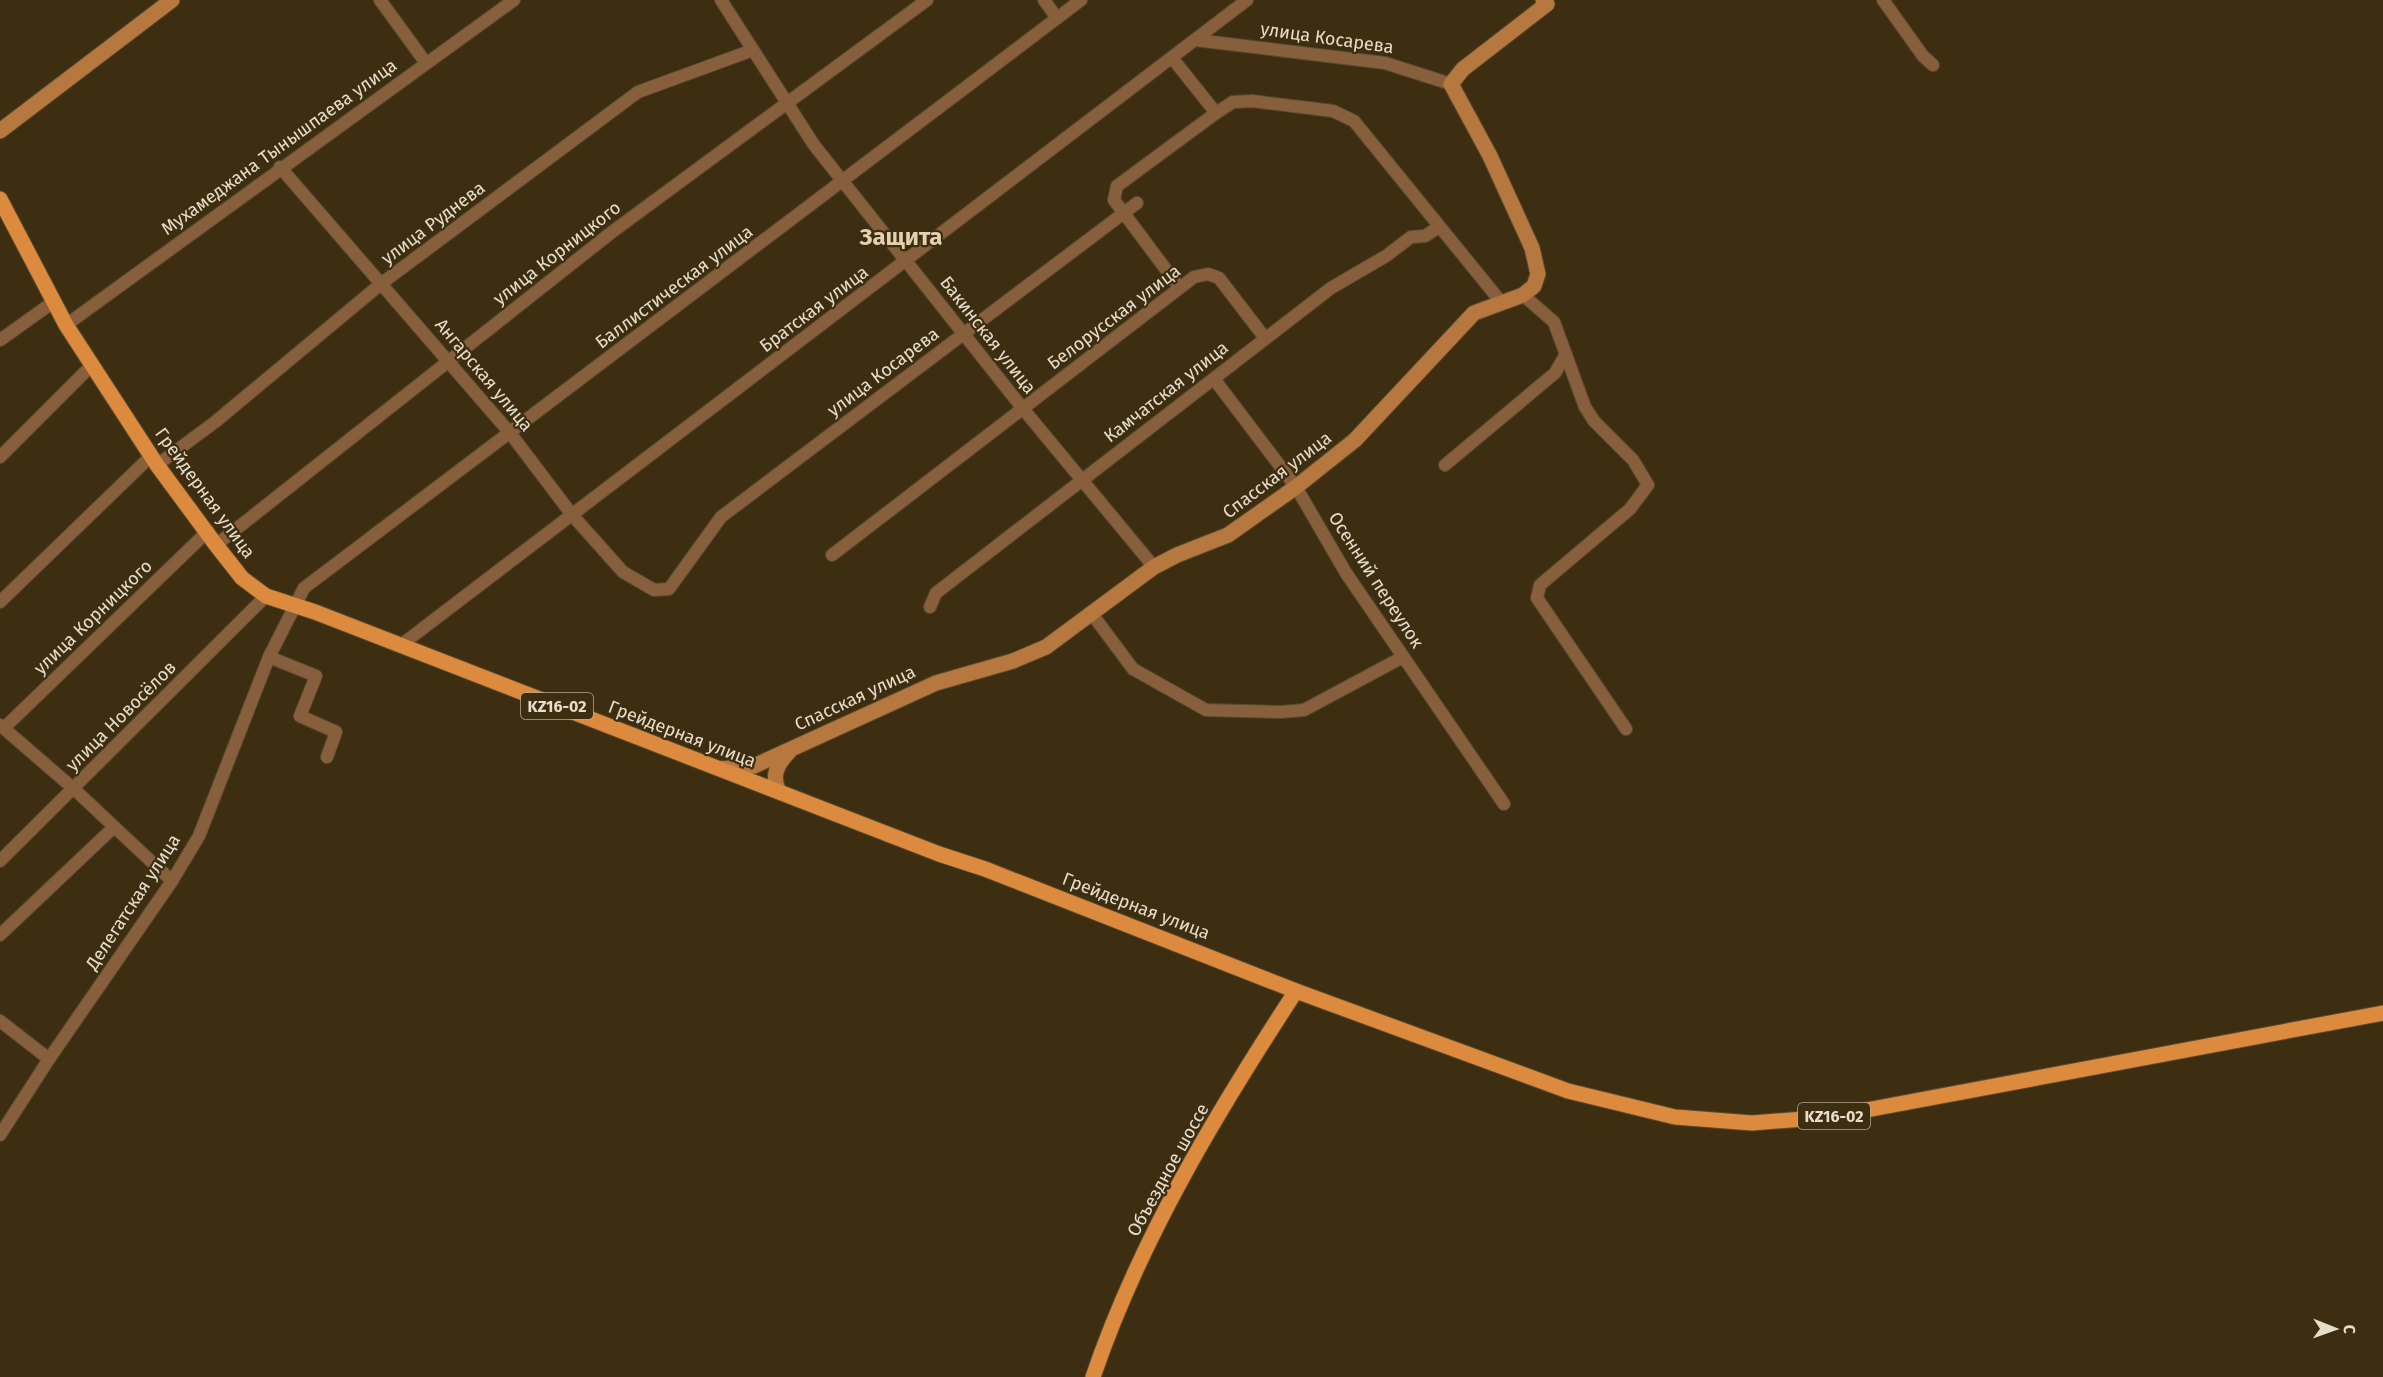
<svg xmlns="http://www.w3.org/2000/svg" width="2383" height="1377" viewBox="0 0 2383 1377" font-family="'Fira Sans',sans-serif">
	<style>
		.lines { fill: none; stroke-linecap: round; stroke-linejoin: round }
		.street-casing { stroke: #594a2f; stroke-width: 14 }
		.secondary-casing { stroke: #594a2f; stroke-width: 17 }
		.primary-casing { stroke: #594a2f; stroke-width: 17 }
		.street { stroke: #875f3d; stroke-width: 12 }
		.secondary { stroke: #b7783f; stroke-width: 15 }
		.primary { stroke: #dc8a3d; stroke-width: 15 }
		.labels { text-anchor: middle; stroke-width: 4.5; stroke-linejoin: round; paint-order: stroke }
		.shield { fill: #3e2e11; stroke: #b4a894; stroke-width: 1.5 }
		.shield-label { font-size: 16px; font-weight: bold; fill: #e7ddcc }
		.street-label { font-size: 18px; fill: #e7ddcc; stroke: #3e2e11 }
		.district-label { font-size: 24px; font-weight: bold; fill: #e4d1b0; stroke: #3e2e11 }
	</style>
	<rect width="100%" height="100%" fill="#3e2e11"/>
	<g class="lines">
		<g class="street-casing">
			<g id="street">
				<path d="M380,0l46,63"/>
				<path d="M721,0l93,145 210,265 130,157"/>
				<path d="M1044,0l13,18"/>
				<path d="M1883,0l40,56 10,9"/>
				<path d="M1195,40l190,23 66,21"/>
				<path d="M1173,59l43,54 17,-11 19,-1 81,10 21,10 147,181"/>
				<path d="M280,167l230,266 63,83 50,56 31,18 15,-1 52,-72 416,-314"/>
				<path d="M1179,287l-65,-87 3,-14 99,-73"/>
				<path d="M1523,295l31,27 31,85 9,14 39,39 15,25 -18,24 -90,76 -3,13 89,131"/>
				<path d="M66,325l448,-325"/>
				<path d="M0,340l52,-37"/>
				<path d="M1214,379l82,108 50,86 158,231"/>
				<path d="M0,457l92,-92"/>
				<path d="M157,465l58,-43 167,-139 256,-191 115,-42"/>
				<path d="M1445,465l110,-92 11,-19"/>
				<path d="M216,545l396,-313 315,-232"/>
				<path d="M832,555l362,-278 14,-3 11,4 46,60"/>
				<path d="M0,602l151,-146"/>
				<path d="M930,607l6,-14 395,-305 55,-32 25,-19 14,-1 14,-9"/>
				<path d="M1092,614l41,55 73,41 75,2 23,-2 99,-53"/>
				<path d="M401,645l846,-645"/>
				<path d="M269,657l47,19 -16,40 36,16 -9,25"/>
				<path d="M0,725l74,64 98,92"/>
				<path d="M4,728l204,-197"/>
				<path d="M0,861l266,-265"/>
				<path d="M0,935l113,-107"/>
				<path d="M0,1021l49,38"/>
				<path d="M0,1135l49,-76 123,-178 27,-45 70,-179 35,-69 777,-588"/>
			</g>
		</g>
		<g class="secondary-casing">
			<g id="secondary">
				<path d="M0,131l172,-131"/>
				<path d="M720,769l34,-3 182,-83 77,-22 33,-14 108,-80 23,-12 51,-20 68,-48 59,-47 119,-127 49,-18 11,-9 4,-12 -6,-26 -42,-92 -39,-72 12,-15 84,-65 -4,-4"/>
				<path d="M779,792c-8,-16 -2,-28 10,-40"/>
			</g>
		</g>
		<g class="primary-casing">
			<g id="primary">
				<path d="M0,199l66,126 91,140 59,80 26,33 24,18 49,16 624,242 46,15 311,122 272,100 107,26 77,6 77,-6 554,-104"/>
				<path d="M1093,1377c47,-138 124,-265 203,-386"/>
			</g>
		</g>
		<use href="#street" class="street"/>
		<use href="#secondary" class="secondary"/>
		<use href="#primary" class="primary"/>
	</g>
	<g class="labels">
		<g class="shield">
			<rect x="521" y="693" width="72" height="26" rx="4.5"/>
			<rect x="1798" y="1103" width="72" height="26" rx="4.5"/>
		</g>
		<g class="shield-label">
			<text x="557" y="712">KZ16-02</text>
			<text x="1834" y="1122">KZ16-02</text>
		</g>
		<g class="street-label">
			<text transform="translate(1327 38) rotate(8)" y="6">улица Косарева</text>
			<text transform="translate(279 147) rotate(-36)" y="6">Мухамеджана Тынышпаева улица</text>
			<text transform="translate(433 223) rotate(-37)" y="6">улица Руднева</text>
			<text transform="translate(557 253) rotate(-38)" y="6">улица Корницкого</text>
			<text transform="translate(674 287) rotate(-37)" y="6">Баллистическая улица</text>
			<text transform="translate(814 309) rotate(-37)" y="6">Братская улица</text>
			<text transform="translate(1114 317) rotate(-37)" y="6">Белорусская улица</text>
			<text transform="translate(988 335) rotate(52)" y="6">Бакинская улица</text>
			<text transform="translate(883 372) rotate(-37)" y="6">улица Косарева</text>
			<text transform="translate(484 375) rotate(50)" y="6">Ангарская улица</text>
			<text transform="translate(1166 392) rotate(-38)" y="6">Камчатская улица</text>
			<text transform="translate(1277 475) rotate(-37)" y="6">Спасская улица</text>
			<text transform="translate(205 493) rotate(54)" y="6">Грейдерная улица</text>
			<text transform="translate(1376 580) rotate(57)" y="6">Осенний переулок</text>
			<text transform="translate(93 617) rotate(-44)" y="6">улица Корницкого</text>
			<text transform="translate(855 698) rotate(-25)" y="6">Спасская улица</text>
			<text transform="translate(121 716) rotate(-45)" y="6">улица Новосёлов</text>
			<text transform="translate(682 734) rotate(21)" y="6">Грейдерная улица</text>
			<text transform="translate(133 902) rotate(-57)" y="6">Делегатская улица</text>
			<text transform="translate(1136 906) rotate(21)" y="6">Грейдерная улица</text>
			<text transform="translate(1168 1170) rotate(-61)" y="6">Объездное шоссе</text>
		</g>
		<g class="district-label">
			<text x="901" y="245">Защита</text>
		</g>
	</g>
	<g transform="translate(2335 1329) rotate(91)" stroke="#3e2e11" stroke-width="4.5" paint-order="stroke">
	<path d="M0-4.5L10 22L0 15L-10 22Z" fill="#e7ddcc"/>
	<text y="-9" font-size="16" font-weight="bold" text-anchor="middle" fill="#e7ddcc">С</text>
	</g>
</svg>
